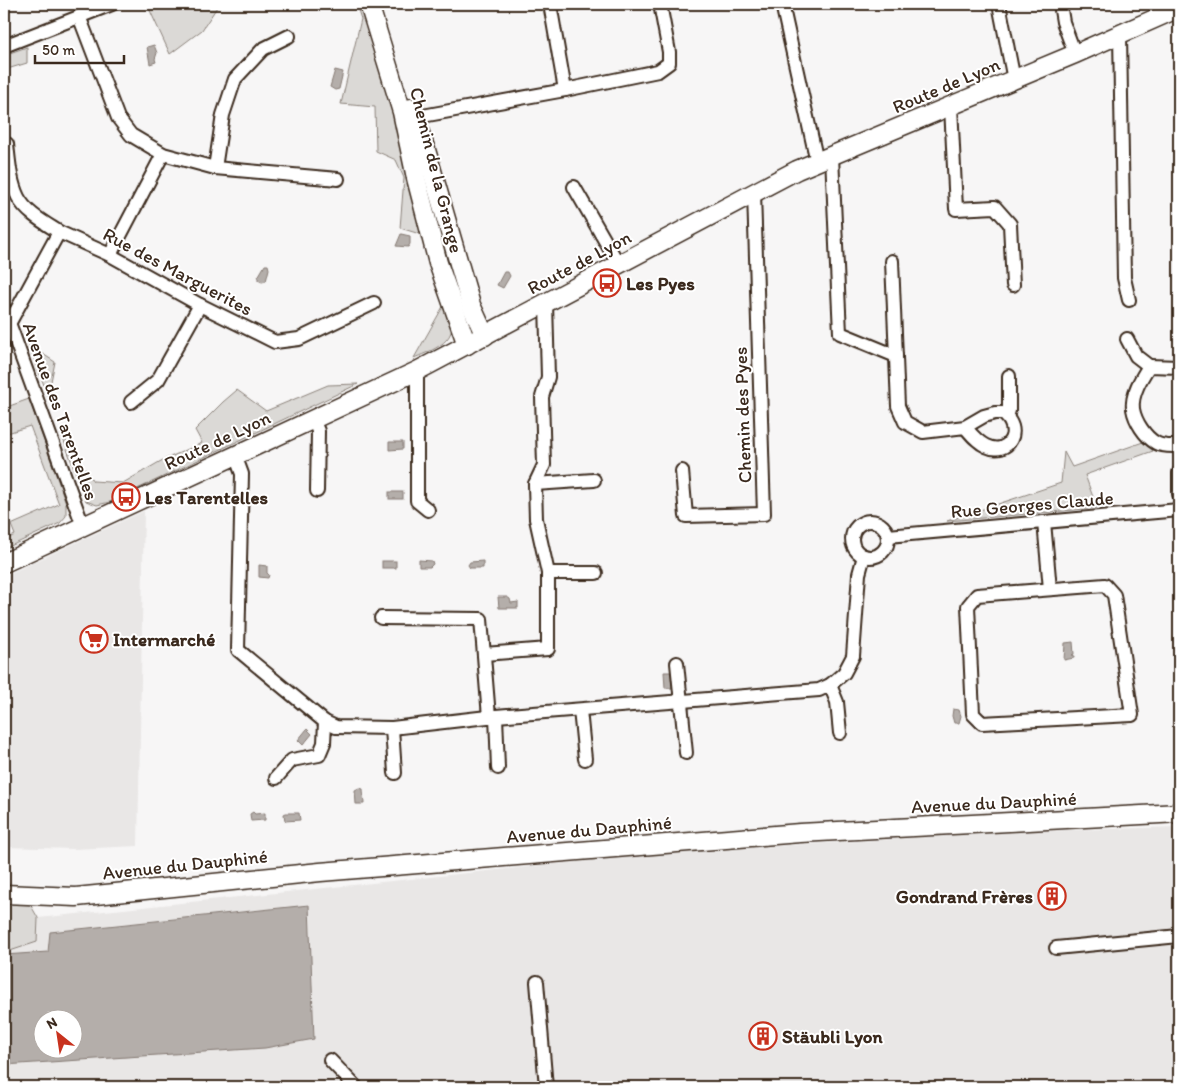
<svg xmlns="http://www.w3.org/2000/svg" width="1183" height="1091" viewBox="0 0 1183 1091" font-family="Itim,sans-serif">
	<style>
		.built { fill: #e9e7e6; fill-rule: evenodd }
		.green { fill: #dbd9d6; stroke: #8b827a }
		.water { fill: #b4aeaa; stroke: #847972; fill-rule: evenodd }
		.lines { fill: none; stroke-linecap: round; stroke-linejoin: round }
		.street-casing { stroke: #3b2a1e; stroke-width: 16 }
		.secondary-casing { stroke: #3b2a1e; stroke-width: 21 }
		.street { stroke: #fff; stroke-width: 12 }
		.secondary { stroke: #fff; stroke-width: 18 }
		.labels { text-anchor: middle; stroke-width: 4; stroke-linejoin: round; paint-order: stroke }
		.street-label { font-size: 19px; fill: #3b2a1e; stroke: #fff }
		.poi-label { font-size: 19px; font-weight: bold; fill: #3b2a1e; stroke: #fff; text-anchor: start }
	</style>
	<rect width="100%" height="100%" fill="#f7f6f6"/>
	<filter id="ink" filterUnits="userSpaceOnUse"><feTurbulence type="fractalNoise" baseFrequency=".02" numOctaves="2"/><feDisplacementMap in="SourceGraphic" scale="10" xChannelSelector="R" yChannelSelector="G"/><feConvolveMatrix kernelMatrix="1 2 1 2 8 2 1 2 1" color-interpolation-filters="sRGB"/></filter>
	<g filter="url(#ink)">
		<g class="built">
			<path d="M144,511l-6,335 -64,3 -70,-2v-271z"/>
			<path d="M1179,827v260h-1175v-134l33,-11 1,-24 630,-66 364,-21zM42,1018h30v30h-30z"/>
		</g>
		<g class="green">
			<path d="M147,4h72l-17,26 -32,24z"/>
			<path d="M356,4h8l31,105 31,130 -6,-5 -20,-6 4,-50 -8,-18 -20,-9 -1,-44 -34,-3 20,-85z"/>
			<path d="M27,47v16l-23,7v-15z"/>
			<path d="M445,303c2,7 7,16 7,23 0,18 -24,26 -38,32z"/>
			<path d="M29,345l26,17 -7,34z"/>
			<path d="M358,384l-248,118 -13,3 -11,-4 -25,-68 32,48 30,2 38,-22 41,-18 -7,-13 28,-28 14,-12 29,21 62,-26z"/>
			<path d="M29,399l37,104v13l-6,7 -56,26v-9l11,-5 -4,-10 48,-21 -29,-78 -26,8v-26z"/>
			<path d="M1143,442l10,9 -68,24 12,33 -150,13 114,-38 3,-31 8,15z"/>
			<path d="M4,903l26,1 8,14 -1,24 -33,11z"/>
		</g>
		<g class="water">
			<path d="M154,45l3,8 -2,6 1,3 -6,2 -3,-17z"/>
			<path d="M335,70l8,2 -4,17 -4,1 -5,-3z"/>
			<path d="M401,234l9,2v8l-2,3 -12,-1z"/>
			<path d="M265,265h3l1,4 -3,12 -4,1 -4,-2v-3z"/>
			<path d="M504,272h4l2,4 -7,12 -6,-3z"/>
			<path d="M389,442h14v7l-14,1z"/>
			<rect x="389" y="492" width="14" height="7"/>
			<path d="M419,560l13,1 1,3 -3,3h-11z"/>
			<rect x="382" y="561" width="14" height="7"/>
			<path d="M483,561v7h-13l-2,-3 2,-3z"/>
			<path d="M259,565l8,1v7l2,2 -1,3 -9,-1z"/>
			<path d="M498,597h9l3,2 1,4 7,-1v6h-19z"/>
			<path d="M1073,642l1,12 -2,1h2v3l-10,2 1,-17z"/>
			<path d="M664,672h7l1,16h-7z"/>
			<path d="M953,709l6,1 2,6 -2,7h-5l-2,-7z"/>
			<path d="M307,729l5,5 -9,11 -5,-5z"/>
			<path d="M359,788l4,1 1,15h-8l-1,-14z"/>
			<path d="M253,812l2,2 10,-1v7l-14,1 -1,-7z"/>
			<path d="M286,813h13l1,7 -15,1 -1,-7z"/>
			<path d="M309,905l5,134 -49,9 -261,17v-110l44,-3 2,-20zM42,1018h30v30h-30z"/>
		</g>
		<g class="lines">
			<g class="street-casing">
				<g id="street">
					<path d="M550,4l15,86"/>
					<path d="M782,4l35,158"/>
					<path d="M999,4l15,76"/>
					<path d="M1060,4l3,18 12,32"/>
					<path d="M79,16l39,102 13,17 32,19 52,14 123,11"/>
					<path d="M1120,34l4,244 5,22"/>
					<path d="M4,46l108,-42"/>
					<path d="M951,106l5,103 39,-2 15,17 3,61"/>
					<path d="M406,119l159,-29 93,-19 11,-8v-11l-9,-48"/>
					<path d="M7,144c2,17 3,37 11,53 8,16 27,26 41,35"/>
					<path d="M832,156l8,177 56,23"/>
					<path d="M215,168l8,-53 12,-36 28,-30 26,-13"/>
					<path d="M574,187l45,78"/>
					<path d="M110,255l53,-101"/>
					<path d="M892,261l6,145 7,16 18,10 42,-5 19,-11 11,-3h7c22,16 7,44 -16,33 -9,-4 -15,-12 -21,-19"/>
					<path d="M4,309l79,217"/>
					<path d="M9,324l50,-92 51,23 90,50 75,37 24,-3 75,-36"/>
					<path d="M1127,339l9,17 13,10"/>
					<path d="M1179,367l-30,-1c-7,11 -18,28 -16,43 2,12 12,28 23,34 7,4 16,3 23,3"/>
					<path d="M417,371v130l11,9"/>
					<path d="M131,402l27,-22 42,-75"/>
					<path d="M1007,417l2,-7v-34"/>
					<path d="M313,419l5,12 -1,60"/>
					<path d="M235,455l7,19 -4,176 87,72 11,5 56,1 104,-12 323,-26 11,-5 14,-12 9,-17 6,-82 5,-18"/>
					<path d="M682,471l4,45 78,-2 -10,-321"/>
					<path d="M535,484l59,-4"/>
					<path d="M1179,494v-21"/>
					<circle cx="870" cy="539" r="18"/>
					<path d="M1044,522l6,67"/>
					<path d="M888,536l291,-26"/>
					<path d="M548,573h48"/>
					<path d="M1105,585l9,10 18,120 -150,8 -9,-9 -5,-108 9,-11z"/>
					<path d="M381,618l100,1 8,98"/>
					<path d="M484,654l64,-5v-76l-12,-54 -1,-35 9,-19 -2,-68 6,-20 -2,-74"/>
					<path d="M677,663l9,90"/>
					<path d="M830,685l7,17 3,31"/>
					<path d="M580,710l5,49"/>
					<path d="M496,716l2,52"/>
					<path d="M392,728l3,45"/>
					<path d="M276,778l16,-18 27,-5 5,-12 1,-21"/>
					<path d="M1056,948l123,-12"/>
					<path d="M537,982l9,105"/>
					<path d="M330,1060l26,27"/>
				</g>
			</g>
			<g class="secondary-casing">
				<g id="secondary">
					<path d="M369,4l33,108 14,66 22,85 29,82"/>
					<path d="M411,108l15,42 45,155 14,31"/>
					<path d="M4,563l413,-192 380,-201 278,-116 104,-46"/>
					<path d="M4,894l72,3 244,-25 480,-39 379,-20"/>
				</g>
			</g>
			<use href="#street" class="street"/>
			<use href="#secondary" class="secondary"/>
		</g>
	</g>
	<defs>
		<g id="bus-ring" transform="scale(1.4375)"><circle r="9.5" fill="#fff" stroke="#c8321e" stroke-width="1.5"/><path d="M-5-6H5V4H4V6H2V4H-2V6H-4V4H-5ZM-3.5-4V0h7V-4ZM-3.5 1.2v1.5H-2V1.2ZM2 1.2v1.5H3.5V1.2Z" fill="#c8321e"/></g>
		<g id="supermarket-ring" transform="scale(1.4375)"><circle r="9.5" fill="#fff" stroke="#c8321e" stroke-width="1.5"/><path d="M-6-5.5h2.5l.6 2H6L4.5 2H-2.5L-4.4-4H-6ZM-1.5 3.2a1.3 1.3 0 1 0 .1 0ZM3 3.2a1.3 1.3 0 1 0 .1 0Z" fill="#c8321e"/></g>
		<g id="building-ring" transform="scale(1.4375)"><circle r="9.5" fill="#fff" stroke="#c8321e" stroke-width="1.5"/><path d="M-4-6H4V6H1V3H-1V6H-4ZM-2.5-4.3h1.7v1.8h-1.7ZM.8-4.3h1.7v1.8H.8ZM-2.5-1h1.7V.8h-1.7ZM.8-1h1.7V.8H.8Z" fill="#c8321e"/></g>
	</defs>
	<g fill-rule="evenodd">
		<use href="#bus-ring" x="607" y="283"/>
		<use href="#bus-ring" x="126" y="497"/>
		<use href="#supermarket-ring" x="94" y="639"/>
		<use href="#building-ring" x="1052" y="896"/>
		<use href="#building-ring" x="763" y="1036"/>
	</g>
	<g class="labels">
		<g class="street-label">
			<text transform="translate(946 85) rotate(-23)" y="7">Route de Lyon</text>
			<text transform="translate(437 170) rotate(76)" y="7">Chemin de la Grange</text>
			<text transform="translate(579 262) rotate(-28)" y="7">Route de Lyon</text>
			<text transform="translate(178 271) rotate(28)" y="7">Rue des Marguerites</text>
			<text transform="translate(61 411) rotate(70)" y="7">Avenue des Tarentelles</text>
			<text transform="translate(742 415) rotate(-92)" y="7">Chemin des Pyes</text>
			<text transform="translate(217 440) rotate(-25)" y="7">Route de Lyon</text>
			<text transform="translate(1032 504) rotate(-5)" y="7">Rue Georges Claude</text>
			<text transform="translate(994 802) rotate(-3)" y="7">Avenue du Dauphiné</text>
			<text transform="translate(589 829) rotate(-5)" y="7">Avenue du Dauphiné</text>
			<text transform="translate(185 864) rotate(-6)" y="7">Avenue du Dauphiné</text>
		</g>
		<g class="poi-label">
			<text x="626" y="290">Les Pyes</text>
			<text x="145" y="504">Les Tarentelles</text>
			<text x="113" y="646">Intermarché</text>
			<text x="1033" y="903" text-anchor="end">Gondrand Frères</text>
			<text x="782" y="1043">Stäubli Lyon</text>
		</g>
	</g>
	<rect width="1183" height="1091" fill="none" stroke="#fff" stroke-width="20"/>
	<rect x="10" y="10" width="1163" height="1071" fill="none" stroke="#3b2a1e" stroke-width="2" filter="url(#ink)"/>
	<g transform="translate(58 1034) rotate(330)"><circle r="24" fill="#ffffff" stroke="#b1aaa5"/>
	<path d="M0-4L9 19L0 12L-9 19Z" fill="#c8321e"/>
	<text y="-8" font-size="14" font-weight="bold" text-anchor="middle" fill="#3b2a1e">N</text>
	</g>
	<path d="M35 55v8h89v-8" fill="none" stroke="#3b2a1e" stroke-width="2.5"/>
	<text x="42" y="55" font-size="15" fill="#3b2a1e" stroke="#ffffff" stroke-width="4" paint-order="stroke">50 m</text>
</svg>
